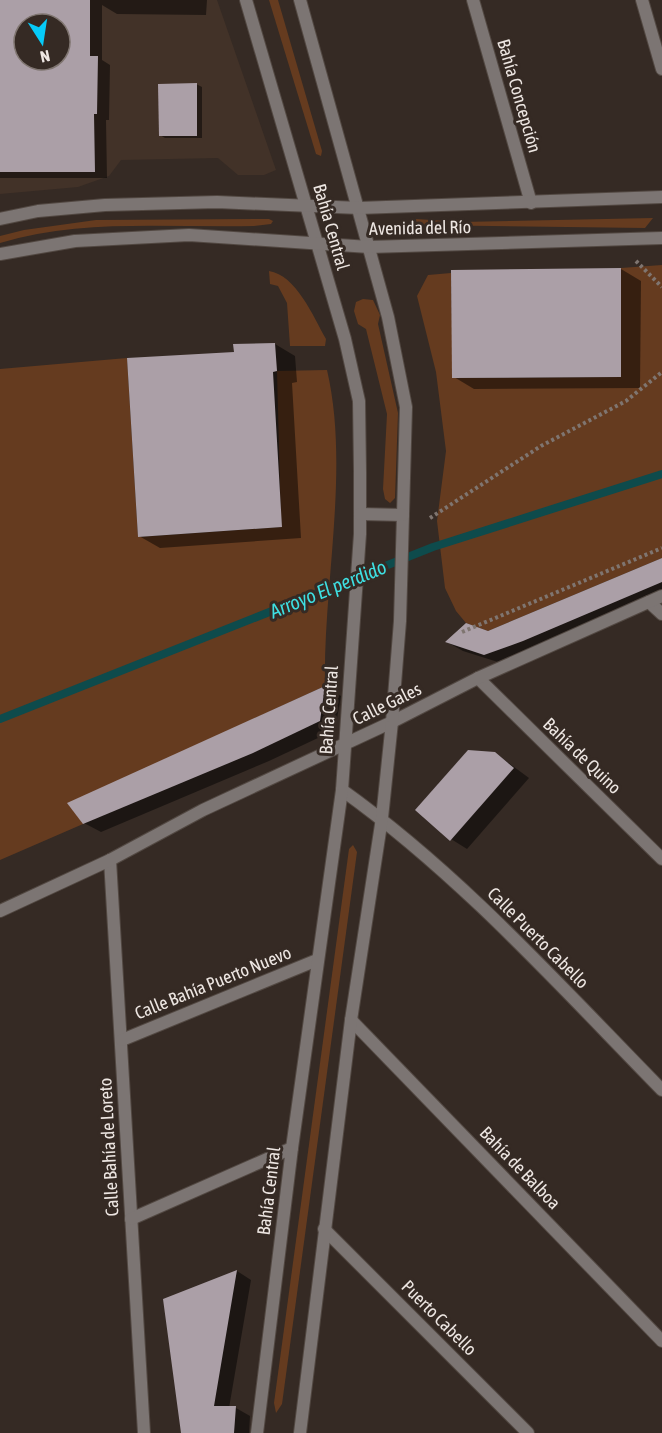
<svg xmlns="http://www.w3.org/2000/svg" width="662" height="1433" viewBox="0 0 662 1433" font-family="'Asap Condensed',sans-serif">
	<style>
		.built { fill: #423228; fill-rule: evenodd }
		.green { fill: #653b1f }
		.shadow { fill: #0007; fill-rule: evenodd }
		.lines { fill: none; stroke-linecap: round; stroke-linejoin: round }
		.stream { stroke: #0e4b4c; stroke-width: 8 }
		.building { fill: #ab9fa7; fill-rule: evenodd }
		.minor-casing { stroke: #524842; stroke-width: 14 }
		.tertiary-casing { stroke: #524842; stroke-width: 14 }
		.path { stroke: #7f7570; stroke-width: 4; stroke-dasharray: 3 3; stroke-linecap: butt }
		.minor { stroke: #7c7573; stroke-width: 12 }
		.tertiary { stroke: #7c7573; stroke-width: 12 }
		.labels { text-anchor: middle; stroke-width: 6; stroke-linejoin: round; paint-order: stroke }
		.street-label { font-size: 18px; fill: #ede6e2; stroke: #352a24 }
		.water-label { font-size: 20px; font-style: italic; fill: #3edfe2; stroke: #352a24 }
	</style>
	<rect width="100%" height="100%" fill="#352a24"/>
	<path class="built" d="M0,0h217l59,170 -12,5h-26l-20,-17 -97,2 -12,16 -31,11 -78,7zM24,24h36v36h-36z"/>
	<g class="green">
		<path d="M269,0h9l44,151 -1,5 -5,-2z"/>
		<path d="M653,218l-8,10 -230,-3 1,-6 45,3z"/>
		<path d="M269,219l4,2 -2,3 -17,2c-85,2 -171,-8 -254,17v-7l24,-6 72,-10z"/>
		<path d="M662,265v293l-174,73 -22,-8 -10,-12 -11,-23 -8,-67 9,-70 -10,-79 -19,-76 11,-21 23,-2 2,105 167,-1 1,-109z"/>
		<path d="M269,271c27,4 44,45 57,68l-1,7h-35l-3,-43 -9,-17 -8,-2z"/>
		<path d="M363,299l10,1 7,15 -2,9 20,89 -3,85 -5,5 -5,-4 -2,-10 4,-75 -21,-85 -8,-5 -4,-13 2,-9z"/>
		<path d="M127,358l11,179 143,-10 -4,-156 50,-1c23,99 -4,214 -2,316l-225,104 -17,34 -83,36v-491z"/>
		<path d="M353,845l4,7 -75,552 -6,9 -2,-10 75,-554z"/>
	</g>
	<g class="shadow">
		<path d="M0,0h207l-1,15 -89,-1 -15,-9v55l8,5 -1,55h-3l1,58h-107zM24,24h36v36h-36z"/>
		<path d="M196,84l6,3v51h-37l-5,-3z"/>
		<path d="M621,269l20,12 -1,107 -166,1 -20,-12z"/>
		<path d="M275,344l20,12 2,26 -5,1 9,155 -141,10 -21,-12z"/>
		<path d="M662,559v39l-161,65 -38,-12 -16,-9 42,-9z"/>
		<path d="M325,687l16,9 -6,34 -66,31 -168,71 -17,-9 17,-32z"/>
		<path d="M495,753l34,25 -62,71 -16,-10z"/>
		<path d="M237,1271l14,9 -22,128h7l14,8 -1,17h-67z"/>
	</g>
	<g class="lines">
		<path class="stream" d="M0,719l433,-172 229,-73"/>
	</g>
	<g class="building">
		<path d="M0,0h90v56h8l-1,58h-3l1,58h-95zM24,24h36v36h-36z"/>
		<path d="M197,83v53h-38l-1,-52z"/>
		<path d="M621,268v109l-169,1 -1,-108z"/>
		<path d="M275,343l2,28 -4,1 9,155 -144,10 -11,-179 107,-6 -1,-8z"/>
		<path d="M662,558v24l-139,59 -39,14 -39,-13 21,-19 22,8z"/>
		<path d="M325,686l-5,35 -67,32 -170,71 -16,-21z"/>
		<path d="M468,750l27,2 19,16 -64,73 -35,-31z"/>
		<path d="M237,1270l-23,136h22l-2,27h-53l-18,-134z"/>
	</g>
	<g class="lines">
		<g class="minor-casing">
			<g id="minor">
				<path d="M473,0l58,203"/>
				<path d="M642,0l20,69"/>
				<path d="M649,602l13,12"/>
				<path d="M478,678l184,181"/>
				<path d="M342,790c119,85 218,196 320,300"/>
				<path d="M110,860l34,573"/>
				<path d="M0,911l110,-51 93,-50 189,-88 86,-44 184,-82"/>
				<path d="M351,1020l311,321"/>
				<path d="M122,1040l195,-80"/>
				<path d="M131,1219l161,-71"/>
				<path d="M324,1229l204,204"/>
			</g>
		</g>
		<g class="tertiary-casing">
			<g id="tertiary">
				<path d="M246,0l99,339 14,62 1,71v62l-18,256 -50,358 -35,285"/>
				<path d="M300,0l88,317 18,90 -6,214 -8,101 -10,96 -31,202 -51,413"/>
				<path d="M0,219l38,-8 67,-6 112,-3 142,6 303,-11"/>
				<path d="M0,254l75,-13 114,-6 180,12 293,-9"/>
				<path d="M360,514l43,1"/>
			</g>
		</g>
		<g class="path">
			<path d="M636,261l26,26"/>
			<path d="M430,518l111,-72 85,-45 36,-29"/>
			<path d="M462,632l200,-84"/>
		</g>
		<use href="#minor" class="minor"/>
		<use href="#tertiary" class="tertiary"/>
	</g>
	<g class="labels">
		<g class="street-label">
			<text transform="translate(519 96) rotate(74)" y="6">Bahía Concepción</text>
			<text transform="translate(331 227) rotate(74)" y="6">Bahía Central</text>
			<text transform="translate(420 228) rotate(-1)" y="6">Avenida del Río</text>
			<text transform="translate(387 704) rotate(-26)" y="6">Calle Gales</text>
			<text transform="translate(329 710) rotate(-86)" y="6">Bahía Central</text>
			<text transform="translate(582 756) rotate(44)" y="6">Bahía de Quino</text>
			<text transform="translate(538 938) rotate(45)" y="6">Calle Puerto Cabello</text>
			<text transform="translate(213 983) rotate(-22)" y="6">Calle Bahía Puerto Nuevo</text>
			<text transform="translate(109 1147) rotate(-93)" y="6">Calle Bahía de Loreto</text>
			<text transform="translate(520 1168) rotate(46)" y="6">Bahía de Balboa</text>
			<text transform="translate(269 1191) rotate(-83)" y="6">Bahía Central</text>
			<text transform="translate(439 1318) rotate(45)" y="6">Puerto Cabello</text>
		</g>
		<g class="water-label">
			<text transform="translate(328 589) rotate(-22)" y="7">Arroyo El perdido</text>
		</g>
	</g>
	<g transform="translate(42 42) rotate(168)"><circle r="28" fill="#352a24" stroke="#7f7570" stroke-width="1.5"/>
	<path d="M0-4.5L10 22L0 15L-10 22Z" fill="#06cbf9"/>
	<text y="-9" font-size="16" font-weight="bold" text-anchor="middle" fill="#ede6e2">N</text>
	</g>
</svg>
